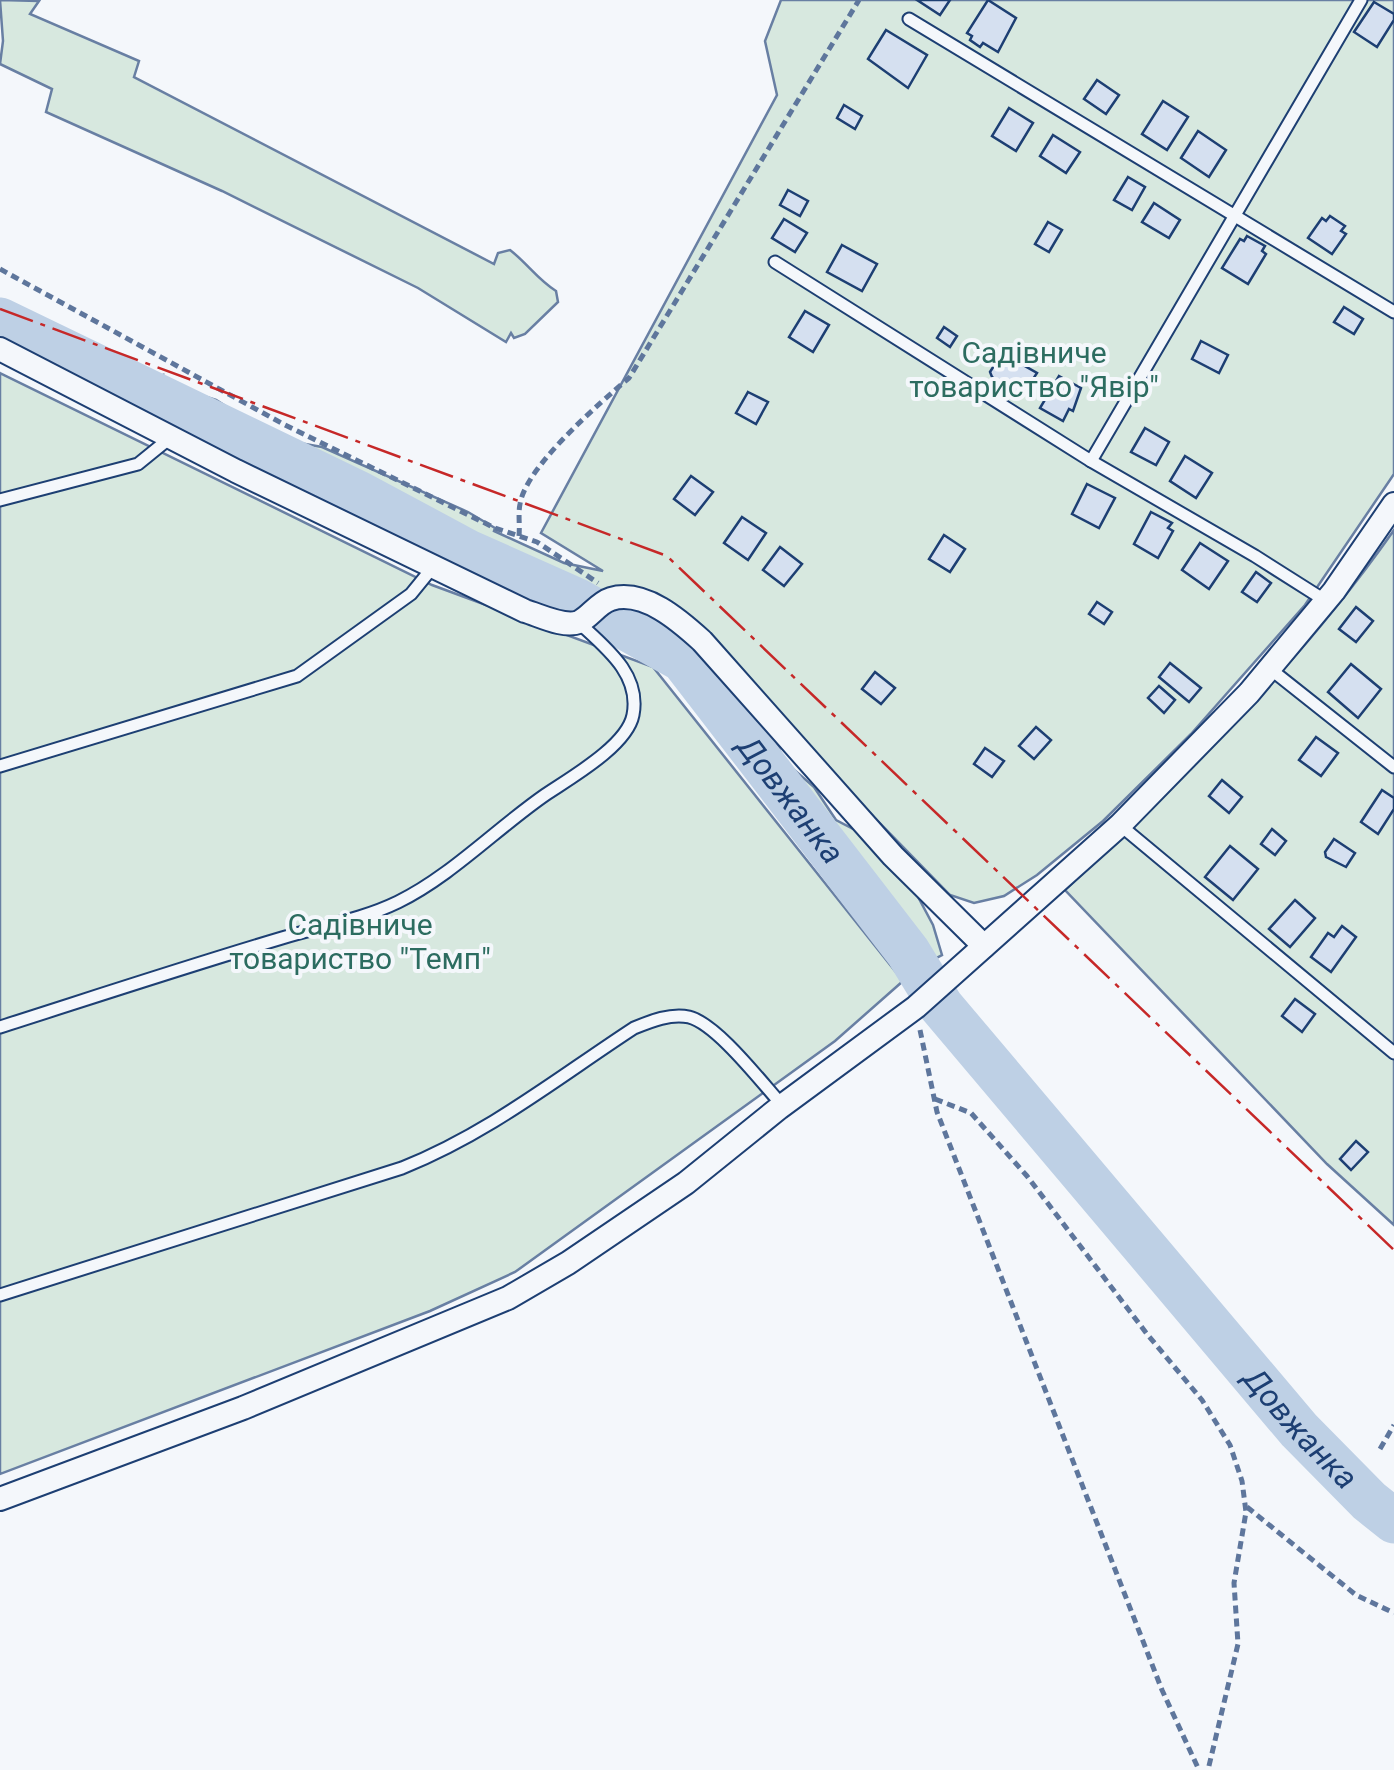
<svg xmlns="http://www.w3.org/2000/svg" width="1394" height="1770" viewBox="0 0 1394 1770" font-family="Roboto,sans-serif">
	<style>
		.green { fill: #d7e8df; stroke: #687fa3; stroke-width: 2.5 }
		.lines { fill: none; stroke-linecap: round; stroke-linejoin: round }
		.river { stroke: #bed0e5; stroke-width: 45 }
		.building { fill: #d5e0f0; stroke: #1d3f73; stroke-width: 2.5 }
		.lane-casing { stroke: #1d3f73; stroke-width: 15 }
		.street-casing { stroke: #1d3f73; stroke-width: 26 }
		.path { stroke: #5e769c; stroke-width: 5; stroke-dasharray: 8 5; stroke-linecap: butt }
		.lane { stroke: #f4f7fb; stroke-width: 11 }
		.street { stroke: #f4f7fb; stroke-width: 22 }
		.power { stroke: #c62828; stroke-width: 2.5; stroke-dasharray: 35 8 5 8; stroke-linecap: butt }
		.labels { text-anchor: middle; stroke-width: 8; stroke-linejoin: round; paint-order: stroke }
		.park-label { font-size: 30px; fill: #2c6c60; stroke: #f4f7fb }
		.water-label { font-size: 32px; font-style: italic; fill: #1d3f73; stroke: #f4f7fb }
	</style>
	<rect width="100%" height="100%" fill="#f4f7fb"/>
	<g class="green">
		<path d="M0,0l39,1 -9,13 109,47 -5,16 360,187 4,-11 12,-3c17,13 28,30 46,41l2,11 -33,32 -11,4 -3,-5 -5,9 -88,-54 -196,-97 -176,-79 6,-23 -52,-25 3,-23z"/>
		<path d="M781,0h613v474l-89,131 -114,129 -88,87 -66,54 -33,21 -30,7 -24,-8 -129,-132 -113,-104 10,38 35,18 22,24 9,22 30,26 22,33 21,11 60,64 16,30 9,30 -33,17 -15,-13 -14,-28 -78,-99 -30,-24 -55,-72 -48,-73 -57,-22 -24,-28 -130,-45 -43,-32 -37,-10 -185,-97 -78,-27 -115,-63v-32l18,6 42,25 96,39 7,-2 -1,8 54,17 61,39 45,8 146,65 27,16 -1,3 70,32 39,8 -62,-38 236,-438 -12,-54z"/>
		<path d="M0,373l432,212 221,82 250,314 -68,60 -320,231 -85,39 -430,163z"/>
		<path d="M1394,530v695l-67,-61 -262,-274c119,-112 235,-226 329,-360z"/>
	</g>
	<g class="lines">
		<path class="river" id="s1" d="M0,320l360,174 108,58 110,49 105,59 225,292 33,54 358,424 70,71 25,20"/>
	</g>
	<g class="building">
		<path d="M917,0h33l-10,15z"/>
		<path d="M988,0l28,18 -18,34 -15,-9 -3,4 -10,-7 2,-4 -5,-3z"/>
		<path d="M1374,2l20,12v6l-17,27 -23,-15z"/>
		<path d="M886,30l41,25 -19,33 -40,-29z"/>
		<path d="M1097,80l22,15 -13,19 -22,-15z"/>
		<path d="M1163,101l25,16 -21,33 -25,-16z"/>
		<path d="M844,105l18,11 -7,13 -18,-11z"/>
		<path d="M1009,108l24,15 -17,28 -24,-15z"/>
		<path d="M1198,131l28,19 -17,27 -28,-19z"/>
		<path d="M1053,135l27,17 -14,21 -26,-17z"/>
		<path d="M1128,177l17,10 -13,23 -18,-10z"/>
		<path d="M788,190l20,11 -8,15 -20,-11z"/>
		<path d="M1154,203l26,17 -11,18 -27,-16z"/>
		<path d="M1330,216l15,10 -4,5 5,3 -14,20 -24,-16 14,-20 4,3z"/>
		<path d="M784,219l23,14 -12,19 -23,-14z"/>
		<path d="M1048,222l14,8 -13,22 -14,-8z"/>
		<path d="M1247,236l18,10 -3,5 4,3 -18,30 -26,-16 18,-29 4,2z"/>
		<path d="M842,245l35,19 -15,27 -35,-19z"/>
		<path d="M1344,307l19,12 -9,15 -20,-12z"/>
		<path d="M805,311l24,14 -16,27 -24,-15z"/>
		<path d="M944,327l13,9 -7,11 -13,-9z"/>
		<path d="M1201,341l27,14 -9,18 -27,-14z"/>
		<path d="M1002,353l35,20 -15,23 -30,-19 -2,-5z"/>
		<path d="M1059,376l22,12 -8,23 -4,-2 -6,12 -23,-13z"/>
		<path d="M748,392l20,10 -12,22 -20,-11z"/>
		<path d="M1145,428l24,14 -13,23 -25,-13z"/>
		<path d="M1185,456l27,17 -16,25 -26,-17z"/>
		<path d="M691,476l22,16 -18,23 -21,-16z"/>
		<path d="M1087,484l28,14 -16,30 -27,-14z"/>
		<path d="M1151,512l21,11 -4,5 5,3 -15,27 -24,-14z"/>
		<path d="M742,517l24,16 -18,27 -24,-17z"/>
		<path d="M944,535l21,14 -15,23 -21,-13z"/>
		<path d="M1200,543l28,18 -19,28 -27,-19z"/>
		<path d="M780,547l22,17 -18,22 -21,-16z"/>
		<path d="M1256,572l15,11 -14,19 -15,-10z"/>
		<path d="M1097,602l15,10 -8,12 -15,-10z"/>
		<path d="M1356,607l17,14 -17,21 -17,-13z"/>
		<path d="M1170,663l31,25 -12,14 -30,-25z"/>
		<path d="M1351,664l30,25 -23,29 -30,-26z"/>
		<path d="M875,672l20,16 -14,16 -19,-15z"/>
		<path d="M1159,686l16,14 -11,13 -16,-15z"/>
		<path d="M1036,727l15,13 -17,19 -15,-13z"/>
		<path d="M1316,737l22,16 -17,23 -22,-16z"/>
		<path d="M985,748l19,13 -12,16 -18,-13z"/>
		<path d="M1222,780l20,17 -13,16 -20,-17z"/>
		<path d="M1382,790l12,8v11l-16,25 -17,-12z"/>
		<path d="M1272,829l14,12 -11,14 -14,-11z"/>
		<path d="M1334,839l21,14 -9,14 -20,-10 -1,-5z"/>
		<path d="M1230,846l28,23 -25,31 -28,-23z"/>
		<path d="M1295,900l20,18 -25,29 -21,-18z"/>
		<path d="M1342,926l14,11 -25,35 -20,-15 17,-24 6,4z"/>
		<path d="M1295,999l20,15 -13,18 -20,-16z"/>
		<path d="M1356,1141l12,11 -17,18 -11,-11z"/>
	</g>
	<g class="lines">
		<g class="lane-casing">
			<g id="lane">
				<path d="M909,19l485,293"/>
				<path d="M775,262l316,199 164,95 71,45"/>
				<path d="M1091,461l270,-461"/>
				<path d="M0,500l138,-36 32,-26"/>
				<path d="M1269,668l125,99"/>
				<path d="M0,766l297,-90 114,-82 22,-27"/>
				<path d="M1120,825l274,228"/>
				<path d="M0,1027c94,-30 188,-61 282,-89 39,-12 79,-18 116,-36 53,-26 98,-73 147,-107 25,-17 82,-49 88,-80 8,-41 -28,-68 -55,-93"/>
				<path d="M0,1295l402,-127c87,-35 154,-89 232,-140 17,-7 37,-15 55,-11 28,7 73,66 94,89"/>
			</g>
		</g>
		<g class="street-casing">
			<g id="street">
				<path d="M0,349l236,122 289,140c14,4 39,17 54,11 11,-5 19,-19 32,-23 33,-10 69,22 91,42l191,215 91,90"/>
				<path d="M0,1499l243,-91 265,-110 60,-35 118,-80 93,-75 137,-101 204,-182 129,-132 85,-102 60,-87"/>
			</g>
		</g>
		<g class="path">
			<path d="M0,269l285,156 210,103 42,14 61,41"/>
			<path d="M519,536c1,-11 -1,-22 1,-32 6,-38 80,-101 109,-126l230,-378"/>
			<path d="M920,1030l17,82 225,578 37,80"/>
			<path d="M935,1099l36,14 56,63 120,158 55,66 28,45 12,36 4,31 -12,71 4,61 -30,126"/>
			<path d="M1380,1449l14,-24"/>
			<path d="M1247,1507l109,88 38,18"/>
		</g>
		<use href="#lane" class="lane"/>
		<use href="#street" class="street"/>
		<path class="power" d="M0,309l667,247 727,694"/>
	</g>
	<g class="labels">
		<g class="park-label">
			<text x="1034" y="363">Садівниче<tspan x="1034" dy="34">товариство "Явір"</tspan></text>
			<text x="360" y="935">Садівниче<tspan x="360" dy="34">товариство "Темп"</tspan></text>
		</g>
		<g class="water-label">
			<text dy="11" stroke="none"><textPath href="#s1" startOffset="940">Довжанка</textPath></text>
			<text dy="11" stroke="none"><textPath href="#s1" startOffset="1750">Довжанка</textPath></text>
		</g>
	</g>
</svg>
